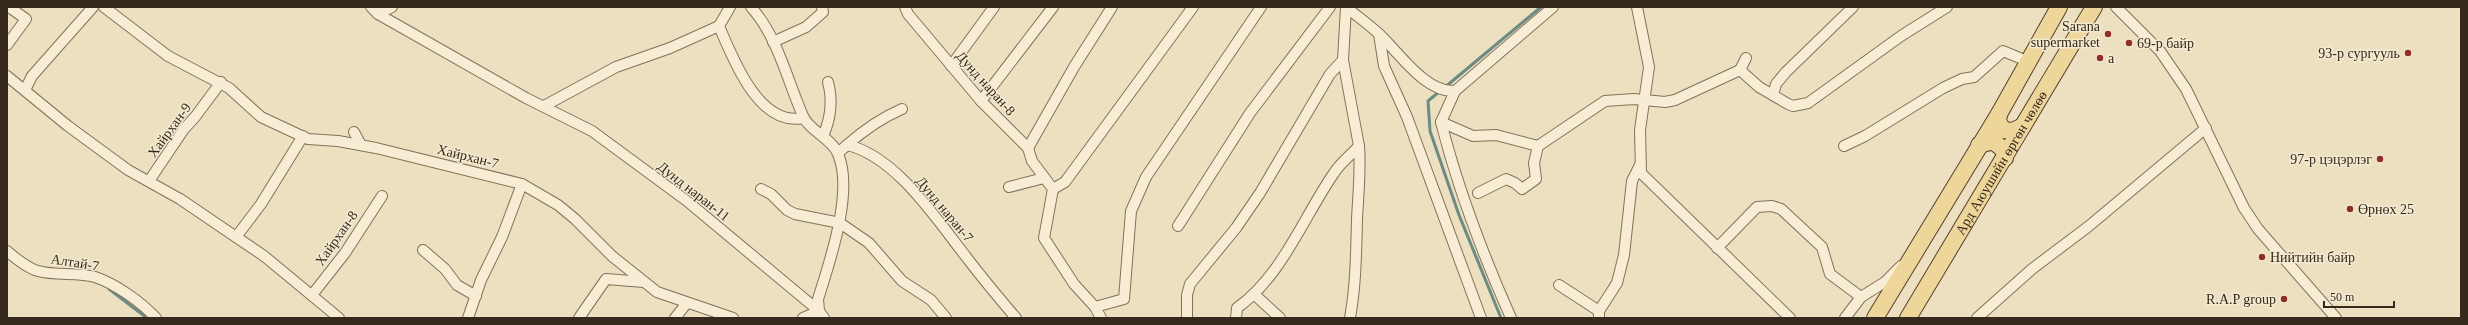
<svg xmlns="http://www.w3.org/2000/svg" width="2468" height="325" viewBox="0 0 2468 325" font-family="Georgia,serif">
	<style>
		.lines { fill: none; stroke-linecap: round; stroke-linejoin: round }
		.stream { stroke: #6b8b84; stroke-width: 3 }
		.minor-casing { stroke: #84715a; stroke-width: 12 }
		.primary-casing { stroke: #523f2e; stroke-width: 18 }
		.minor { stroke: #f7edd4; stroke-width: 10 }
		.primary { stroke: #eed59a; stroke-width: 16 }
		.poi-dot { fill: #902d2d; stroke: #f3ead0; stroke-width: 1.5 }
		.labels { text-anchor: middle; stroke-width: 3; stroke-linejoin: round; paint-order: stroke }
		.poi-label { font-size: 14px; fill: #35291d; stroke: #f3ead0; text-anchor: end }
		.street-label { font-size: 14px; fill: #35291d; stroke: #f3ead0 }
	</style>
	<rect width="100%" height="100%" fill="#ece0c1"/>
	<g class="lines">
		<g class="stream">
			<path d="M1444,88l97,-81"/>
			<path d="M1440,91l-12,10 2,30 29,84 42,103"/>
			<path d="M109,289l38,29"/>
		</g>
		<g class="minor-casing">
			<g id="minor">
				<path d="M104,7l64,49 61,32 32,29 47,22 30,2 38,7 146,36 36,21 17,14 37,37 45,36 76,26"/>
				<path d="M371,7l7,7 148,84 66,33 95,70 132,110 5,7"/>
				<path d="M730,7l-11,19c14,33 40,101 84,92"/>
				<path d="M751,7c27,30 36,73 52,109 6,15 29,22 35,38 16,37 -8,107 -20,145l1,12"/>
				<path d="M905,7l3,7 73,87 47,47 4,13 21,28 -9,49 30,46 21,23 6,11"/>
				<path d="M1346,7c11,9 22,17 32,26 20,18 47,60 77,58"/>
				<path d="M1637,7l12,60 -9,63 1,43 149,145"/>
				<path d="M2116,7l44,44 26,38 58,119 14,21 78,89"/>
				<path d="M378,14l14,-7"/>
				<path d="M1379,34l5,32 23,51 74,201"/>
				<path d="M773,42l33,-15 17,-15 -1,-5"/>
				<path d="M7,45l19,-26 -17,-12"/>
				<path d="M951,66l43,-59"/>
				<path d="M1740,70l6,-12"/>
				<path d="M7,76l61,50 60,44 52,29 84,57 75,62"/>
				<path d="M25,90l7,-14 61,-69"/>
				<path d="M1773,95l3,-11 10,-12 67,-65"/>
				<path d="M981,101l72,-94"/>
				<path d="M544,106l72,-39 54,-19 49,-22"/>
				<path d="M1441,122l32,14 23,-1 42,11"/>
				<path d="M354,132l7,13"/>
				<path d="M823,136c8,-18 10,-35 5,-54"/>
				<path d="M847,145c17,-15 34,-27 55,-36"/>
				<path d="M1844,146l21,-10 78,-48 19,-9 12,-2 29,-26 24,10"/>
				<path d="M1028,148l46,-81 38,-60"/>
				<path d="M838,153l9,-8c49,11 90,75 120,113 16,21 32,40 49,60"/>
				<path d="M149,181l35,-52 11,-12 26,-35"/>
				<path d="M1009,187l35,-9"/>
				<path d="M761,189l10,5 16,16 8,4 45,9 29,20 33,38 29,19 15,18"/>
				<path d="M1053,189l12,-7 128,-175"/>
				<path d="M1478,193l28,-14 9,4 7,6 14,-10 -2,-16 4,-17 67,-45 29,-2 31,3 10,-2 65,-30 19,17 29,17 5,2 15,-3 93,-67 46,-29"/>
				<path d="M1178,226l72,-113 80,-106"/>
				<path d="M236,237l25,-33 42,-68"/>
				<path d="M1717,248l40,-41 15,-1 9,3 41,38 8,27 31,23"/>
				<path d="M423,250l22,19 12,16 19,11"/>
				<path d="M7,251c8,7 20,17 31,20 18,5 39,1 57,6 21,7 46,25 61,41"/>
				<path d="M1559,285l40,26"/>
				<path d="M312,295l33,-42 37,-57"/>
				<path d="M1255,295l25,23"/>
				<path d="M1095,307l29,-8 7,-88 15,-34 115,-170"/>
				<path d="M468,318l13,-38 21,-43 20,-53"/>
				<path d="M579,318l27,-39 38,3"/>
				<path d="M675,318l12,-15"/>
				<path d="M803,318l16,-7"/>
				<path d="M1187,318v-23l3,-11 46,-56 24,-35 70,-119 13,-14"/>
				<path d="M1236,318l1,-10c45,-32 66,-90 97,-135 6,-10 17,-18 25,-27l-16,-86 3,-53"/>
				<path d="M1350,318c6,-34 6,-64 7,-98 1,-25 4,-48 2,-74"/>
				<path d="M1511,318c-28,-63 -53,-129 -70,-196l14,-31 98,-84"/>
				<path d="M1599,318v-7l18,-28 7,-28 8,-74 8,-16"/>
				<path d="M1845,318l16,-21 24,-15 16,-16"/>
				<path d="M1977,318l55,-49 57,-43 117,-98"/>
			</g>
		</g>
		<g class="primary-casing">
			<g id="primary">
				<path d="M1999,114l-1,7 5,9 10,1 10,-5"/>
				<path d="M1979,145l14,-4 11,9 1,8"/>
				<path d="M1875,318l124,-204 60,-107"/>
				<path id="s1" d="M1908,318l186,-311"/>
			</g>
		</g>
		<use href="#minor" class="minor"/>
		<use href="#primary" class="primary"/>
	</g>
	<g class="poi-dot">
		<circle cx="2108" cy="34" r="4"/>
		<circle cx="2129" cy="43" r="4"/>
		<circle cx="2408" cy="53" r="4"/>
		<circle cx="2100" cy="58" r="4"/>
		<circle cx="2380" cy="159" r="4"/>
		<circle cx="2350" cy="209" r="4"/>
		<circle cx="2262" cy="257" r="4"/>
		<circle cx="2284" cy="299" r="4"/>
	</g>
	<g class="labels">
		<g class="poi-label">
			<text x="2100" y="31">Sarana<tspan x="2100" dy="16">supermarket</tspan></text>
			<text x="2137" y="48" text-anchor="start">69-р байр</text>
			<text x="2400" y="58">93-р сургууль</text>
			<text x="2108" y="63" text-anchor="start">а</text>
			<text x="2372" y="164">97-р цэцэрлэг</text>
			<text x="2358" y="214" text-anchor="start">Өрнөх 25</text>
			<text x="2270" y="262" text-anchor="start">Нийтийн байр</text>
			<text x="2276" y="304">R.A.P group</text>
		</g>
		<g class="street-label">
			<text transform="translate(986 83) rotate(48)" y="5">Дунд наран-8</text>
			<text transform="translate(169 130) rotate(-54)" y="5">Хайрхан-9</text>
			<text transform="translate(468 156) rotate(14)" y="5">Хайрхан-7</text>
			<text dy="5" stroke="none"><textPath href="#s1" startOffset="181">Ард Аюушийн өргөн чөлөө</textPath></text>
			<text transform="translate(694 191) rotate(38)" y="5">Дунд наран-11</text>
			<text transform="translate(945 209) rotate(50)" y="5">Дунд наран-7</text>
			<text transform="translate(336 238) rotate(-55)" y="5">Хайрхан-8</text>
			<text transform="translate(75 262) rotate(9)" y="5">Алтай-7</text>
		</g>
	</g>
	<rect width="2468" height="325" fill="none" stroke="#35291d" stroke-width="16"/>
	<path d="M2324 301v6h70v-6" fill="none" stroke="#35291d" stroke-width="2"/>
	<text x="2330" y="301" font-size="12" fill="#35291d" stroke="#f3ead0" stroke-width="3" paint-order="stroke">50 m</text>
</svg>
